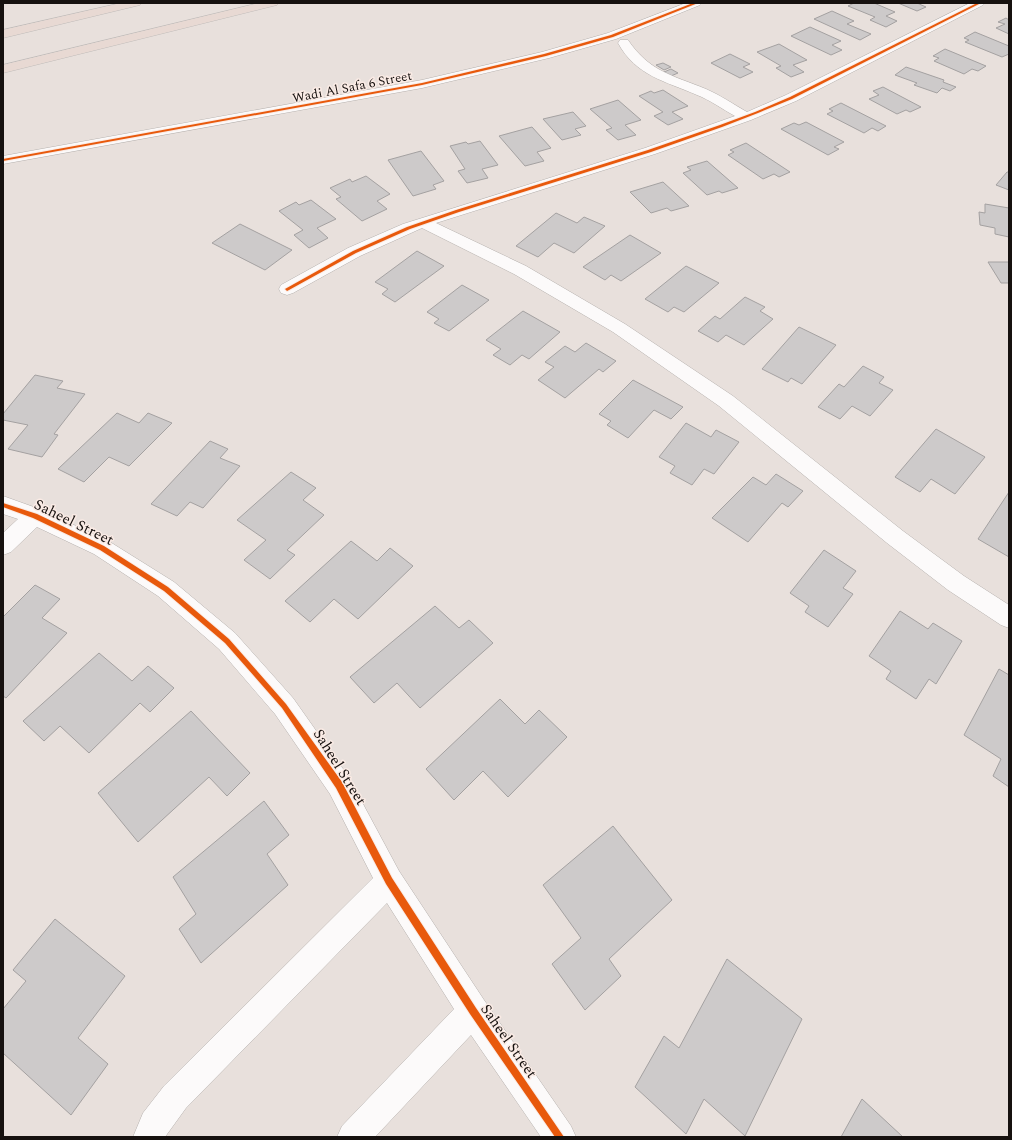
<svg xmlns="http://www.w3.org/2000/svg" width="1012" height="1140" viewBox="0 0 1012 1140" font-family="Spectral,serif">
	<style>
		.building { fill: #cdcaca; stroke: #a4a1a1 }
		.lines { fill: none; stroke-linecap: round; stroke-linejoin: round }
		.minor-casing { stroke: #b5b0ad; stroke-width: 1 }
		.tertiary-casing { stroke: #b5b0ad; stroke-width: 1 }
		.motorway-casing { stroke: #bfbbb9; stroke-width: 1 }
		.minor { fill: #fcfafa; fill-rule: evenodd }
		.tertiary { fill: #fcfafa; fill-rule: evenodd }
		.motorway { fill: #e8d9d3; fill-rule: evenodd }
		.cycleway-casing { stroke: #faebe5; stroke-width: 2 }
		.cycleway { fill: #e8590c; fill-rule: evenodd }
		.labels { text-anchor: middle; stroke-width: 3; stroke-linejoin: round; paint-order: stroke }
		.far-street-label { font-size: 13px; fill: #16110f; stroke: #faebe5 }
		.street-label { font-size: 15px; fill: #16110f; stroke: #faebe5 }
	</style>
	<rect width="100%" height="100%" fill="#e8e0dc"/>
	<g class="building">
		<path d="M854,3h20l21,9 -9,4 11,5 -11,6 -16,-7 5,-3 -27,-11z"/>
		<path d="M898,3h19l9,4 -9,4z"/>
		<path d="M832,11l22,10 -7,3 24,10 -11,6 -46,-21z"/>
		<path d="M1006,18l3,2v14l-13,-6 9,-4 -7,-2z"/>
		<path d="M810,27l31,14 -9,4 10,5 -11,5 -40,-19z"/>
		<path d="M975,32l34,14v8l-7,3 -37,-15 4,-2 -5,-2z"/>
		<path d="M779,44l28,16 -14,5 11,7 -13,5 -15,-9 5,-2 -24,-14z"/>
		<path d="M945,49l41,17 -8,5 -6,-2 -8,5 -30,-13 5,-3 -6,-2z"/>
		<path d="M730,54l20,10 -7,3 10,5 -13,6 -29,-15z"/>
		<path d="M663,63l8,4 -7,3 -8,-5z"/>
		<path d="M906,67l38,13 -1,2 13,5 -6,4 -8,-3 -5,5 -23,-8 3,-2 -22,-8z"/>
		<path d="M671,69l7,4 -7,3 -7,-4z"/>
		<path d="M883,87l38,20 -11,5 -4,-2 -9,4 -28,-15 10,-4 -6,-4z"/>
		<path d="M663,90l25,16 -16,6 11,7 -15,6 -14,-9 9,-4 -24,-16 12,-5 3,2z"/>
		<path d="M618,100l23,20 -16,5 11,10 -18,5 -12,-10 6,-2 -22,-19z"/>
		<path d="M841,103l45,23 -8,5 -6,-3 -8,5 -37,-19 6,-3 -4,-2z"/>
		<path d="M573,112l13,14 -11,3 6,6 -19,5 -19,-21z"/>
		<path d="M806,122l38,20 -10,5 5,2 -11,6 -47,-26 13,-6 5,2z"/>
		<path d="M532,127l19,21 -14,4 7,9 -19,5 -26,-30z"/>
		<path d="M480,141l18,24 -16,4 6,9 -21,5 -9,-12 7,-2 -15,-23 16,-4 2,2z"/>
		<path d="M746,143l44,29 -11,5 -5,-3 -11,5 -35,-24 6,-3 -4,-2z"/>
		<path d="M421,151l23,30 -11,4 3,4 -23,7 -25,-36z"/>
		<path d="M707,161l31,27 -16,5 -3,-2 -12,4 -24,-22 8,-3 -4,-3z"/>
		<path d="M1007,172h2v18l-13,-5z"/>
		<path d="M366,176l24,18 -13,7 10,8 -25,12 -26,-22 5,-2 -11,-9 20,-9 2,3z"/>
		<path d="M663,182l26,24 -18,5 -4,-3 -16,5 -21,-21z"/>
		<path d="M311,200l25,19 -19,9 11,10 -19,10 -15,-13 9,-5 -24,-19 17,-9 3,3z"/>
		<path d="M985,204l24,4v29l-14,-3v-6l-15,-3 -1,-13 6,1z"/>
		<path d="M556,213l21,10 7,-6 21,9 -31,27 -20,-10 -16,14 -22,-11z"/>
		<path d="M240,224l52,26 -27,20 -53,-27z"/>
		<path d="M630,235l31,18 -40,28 -10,-6 -6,5 -22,-13z"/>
		<path d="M417,251l27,15 -49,36 -13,-8 6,-5 -13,-7z"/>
		<path d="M988,262h21v21h-8z"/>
		<path d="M686,266l33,17 -35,29 -10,-5 -6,5 -23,-13z"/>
		<path d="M462,285l27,15 -40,31 -15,-8 5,-4 -12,-7z"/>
		<path d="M745,297l20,10 -5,4 13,8 -29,26 -18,-10 -8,7 -20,-11 17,-15 5,3z"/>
		<path d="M523,311l37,21 -31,27 -7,-4 -12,10 -17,-10 8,-6 -15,-9z"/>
		<path d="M799,327l37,18 -34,39 -11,-6 -3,4 -26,-13z"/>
		<path d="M586,343l30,18 -13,11 -4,-3 -34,29 -27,-18 16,-13 -9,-5 20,-16 10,6z"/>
		<path d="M863,366l21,11 -5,6 14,7 -23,26 -18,-10 -12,13 -22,-12 21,-23 5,3z"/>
		<path d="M35,375l28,6 -6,7 28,6 -31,40 4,1 -16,22 -34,-8 20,-24 -25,-5v-6z"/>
		<path d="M633,380l50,27 -12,12 -17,-9 -26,28 -21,-13 4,-4 -12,-7z"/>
		<path d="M117,413l22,10 9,-10 24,10 -43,43 -20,-9 -25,25 -26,-13z"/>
		<path d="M686,423l25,14 5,-7 23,12 -25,32 -10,-5 -12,16 -22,-12 5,-7 -16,-9z"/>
		<path d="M936,429l49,28 -30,37 -24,-15 -11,13 -25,-15z"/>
		<path d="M210,441l18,8 -8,9 20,8 -37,42 -13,-6 -13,14 -26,-12z"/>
		<path d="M291,472l25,16 -13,12 21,15 -37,35 8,5 -25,24 -26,-19 22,-20 -29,-20z"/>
		<path d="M776,474l27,17 -15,16 -6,-4 -34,39 -36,-24 41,-41 13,8z"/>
		<path d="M1009,492v65l-31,-18z"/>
		<path d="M351,541l26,20 13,-13 23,18 -55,53 -24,-20 -24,23 -25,-21z"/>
		<path d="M824,550l32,21 -13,17 10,6 -25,33 -23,-15 4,-6 -19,-13z"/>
		<path d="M35,585l25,14 -18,19 25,15 -61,65 -3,-2v-79z"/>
		<path d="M435,606l24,22 10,-8 24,23 -73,65 -23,-25 -23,20 -24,-26z"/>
		<path d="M900,611l28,18 5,-6 29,18 -26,43 -7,-5 -13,20 -30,-20 5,-8 -22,-15z"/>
		<path d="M99,653l33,28 16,-15 26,22 -24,24 -10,-9 -51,50 -29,-27 -16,15 -21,-20z"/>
		<path d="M999,669l10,6v112l-16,-11 8,-17 -37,-24z"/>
		<path d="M500,699l25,25 14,-14 28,27 -59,60 -25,-26 -29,29 -28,-31z"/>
		<path d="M191,711l59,62 -23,23 -18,-19 -71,65 -40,-49z"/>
		<path d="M264,801l25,34 -22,19 21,31 -87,78 -22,-34 17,-15 -23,-37z"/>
		<path d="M613,826l59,74 -63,59 12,17 -36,34 -33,-46 29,-26 -38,-53z"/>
		<path d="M55,919l70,57 -47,62 30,26 -37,51 -68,-62v-44l23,-28 -13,-11z"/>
		<path d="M727,959l75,60 -57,117 -41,-37 -18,35 -51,-47 29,-51 15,12z"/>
		<path d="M862,1099l41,38h-62z"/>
	</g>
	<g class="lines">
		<g class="minor-casing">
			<g id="minor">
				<path d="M970,3h15l-2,2 -187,96 -45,19 -96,34 -219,69 90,43 99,58 108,72 170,135 61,45 45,29v23l-8,-3 -53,-35 -61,-47 -168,-137 -106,-74 -99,-58 -92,-46 -62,28 -67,37 -6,2 -6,-2 -2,-4 2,-4 67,-37 55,-24 242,-76 90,-32c-13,-7 -25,-16 -38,-21 -32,-14 -61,-19 -79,-52l2,-3h8c22,32 44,35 78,49 14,6 27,15 41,23l39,-17z"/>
				<path d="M3,496l39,14 68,32 64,40 61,51 58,65 55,78 51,95 85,129 87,126 5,11h-35l-70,-102 -96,102h-38l5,-11 112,-117 -67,-106 -201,205 -21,29h-32l10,-24 21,-27 209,-208 -43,-84 -55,-80 -56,-65 -61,-53 -64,-42 -57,-27 -26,25 -8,3v-22l15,-14 -15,-5z"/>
			</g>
		</g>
		<g class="tertiary-casing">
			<path id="tertiary" d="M686,3h16l-2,2 -84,34 -67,19 -127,30 -419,76v-8l419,-76 120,-28 66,-19z"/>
		</g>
		<g class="motorway-casing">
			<g id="motorway">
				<path d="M121,3h21l-2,2 -137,33v-8z"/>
				<path d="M259,3h20l-2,2 -274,68v-8z"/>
			</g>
		</g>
		<use href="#minor" class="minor"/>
		<use href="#tertiary" class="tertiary"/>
		<use href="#motorway" class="motorway"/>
		<g class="cycleway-casing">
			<g id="cycleway">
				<path d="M693,3h5l-85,34 -67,19 -124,29 -419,76v-2l419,-76 122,-29 67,-19z"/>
				<path d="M977,3h4l-189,96 -34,14 -36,14 -71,25 -192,60 -49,17 -54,24 -67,37 -2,1 -2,-2 68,-38 54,-24 49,-17 192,-60 72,-25 35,-13 35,-15z"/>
				<path d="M3,503l34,11 67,32 64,41 61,52 57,65 56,78 50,96 84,130 88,129h-9l-85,-123 -84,-130 -50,-96 -54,-80 -57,-65 -61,-52 -64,-41 -67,-32 -30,-11z"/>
			</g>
		</g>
		<use href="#cycleway" class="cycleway"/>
	</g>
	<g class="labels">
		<g class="far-street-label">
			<text transform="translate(352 86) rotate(-11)" y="5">Wadi Al Safa 6 Street</text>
		</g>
		<g class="street-label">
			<text transform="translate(74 522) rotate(26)" y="5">Saheel Street</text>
			<text transform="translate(340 767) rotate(58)" y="5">Saheel Street</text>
			<text transform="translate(509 1041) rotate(55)" y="5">Saheel Street</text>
		</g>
	</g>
	<rect width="1012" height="1140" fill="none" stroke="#16110f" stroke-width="8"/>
</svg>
